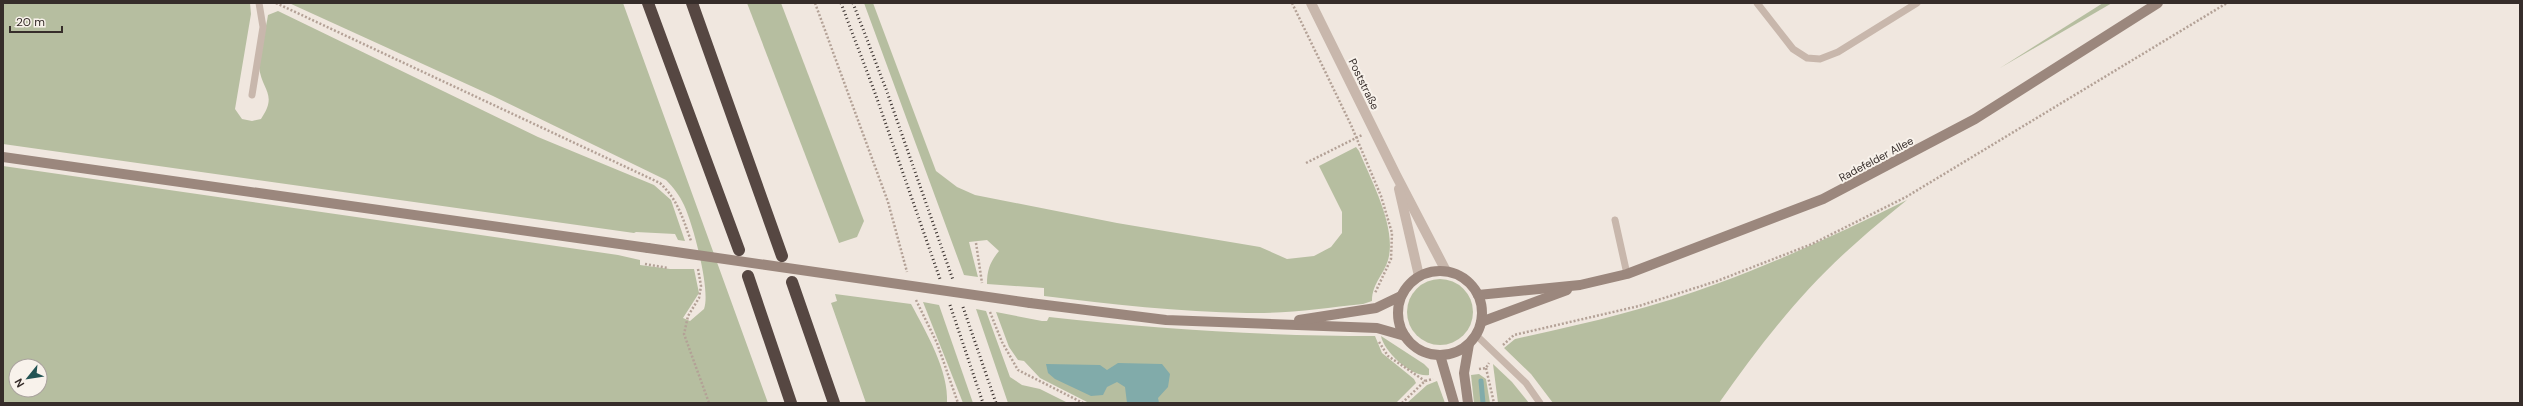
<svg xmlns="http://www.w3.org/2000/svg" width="2523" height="406" viewBox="0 0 2523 406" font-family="'DM Sans',sans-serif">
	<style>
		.green { fill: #b6bea0; fill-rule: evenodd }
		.water { fill: #81abaa }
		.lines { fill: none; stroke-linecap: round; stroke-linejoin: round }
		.stream { stroke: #81abaa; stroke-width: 5 }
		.path { stroke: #b3a196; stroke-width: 2.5; stroke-dasharray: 2 2; stroke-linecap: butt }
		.service { stroke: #c8b7ac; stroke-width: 7 }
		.tertiary { stroke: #c8b7ac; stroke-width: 10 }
		.secondary { stroke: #9b877d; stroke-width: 10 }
		.motorway { stroke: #564742; stroke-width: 12 }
		.rail { stroke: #362d2a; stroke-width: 3; stroke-dasharray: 1 3; stroke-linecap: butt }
		.secondary-bridge { stroke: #9b877d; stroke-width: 10 }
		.labels { text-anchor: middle; stroke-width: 4; stroke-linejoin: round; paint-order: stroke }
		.street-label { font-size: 11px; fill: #362d2a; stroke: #f8f2eb }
	</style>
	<rect width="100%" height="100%" fill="#f0e7df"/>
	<g class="green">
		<path d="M3,3h247l1,11 -16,95 7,10 10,2 9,-2c17,-25 1,-28 -2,-52 -1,-14 7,-37 9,-52l10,-4 260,126 116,48 17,15 14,41 -7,-1 -3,-6 -39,-2 -2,1 -631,-89z"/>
		<path d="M289,3h334l145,400h-765v-237l615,89 22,5v5l30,4h24l5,24 -16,25 7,3 14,-12c7,-18 -11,-85 -20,-104 -4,-9 -11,-18 -18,-25l-173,-84zM16,366h24v24h-24z"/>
		<path d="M747,3h34l83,218 -7,16 -18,6z"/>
		<path d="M864,3h9l63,168 21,16 18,8 142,28 143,24 27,12 27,-3 17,-9 11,-14v-21l-23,-46 37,-19 3,4c12,29 36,73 30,105 -3,17 -17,26 -17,45l-9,3c-39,4 -77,10 -116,9 -68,-1 -136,-9 -203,-17v-8l-57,-4c0,-14 3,-22 12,-33l-12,-11 -18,2 9,35 -14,-2z"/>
		<path d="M2103,3h9l-112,65z"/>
		<path d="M1907,200c-17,14 -35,28 -51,43 -53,46 -97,103 -137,160h-166l-22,-29 -27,-26 11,-9c69,-15 138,-31 204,-56 65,-24 127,-53 188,-83z"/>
		<circle cx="1440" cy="312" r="33"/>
		<path d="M835,294l76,10c15,28 38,67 36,99h-81l-35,-100 6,-2z"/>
		<path d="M923,302l16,3 34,98h-10z"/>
		<path d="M976,309l10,2 24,66 12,8 18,4 28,14h-60z"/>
		<path d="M996,312l46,9h5l2,-4c108,12 216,19 326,19l7,17 32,26 2,4 -20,20h-307l-49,-25 -16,-17 -6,-1 -9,-13z"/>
		<path d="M1381,336l43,28 5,5v6c-17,3 -45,-23 -48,-39z"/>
		<path d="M1493,364l19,18 17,21h-31z"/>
		<path d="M1479,374l7,5 4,24h-16l-3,-28z"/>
		<path d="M1437,381l8,22h-38l20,-18z"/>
	</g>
	<path class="water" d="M1118,363l44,1 8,10 -2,13 -10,11 1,5h-32l-2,-16 -8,-5 -10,5 -4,8 -12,1 -36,-17 -7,-6 -2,-9 54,1 7,5z"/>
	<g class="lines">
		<path class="stream" d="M1481,381l2,22"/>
		<g class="path">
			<path d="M276,3l384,180c18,17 23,36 31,58"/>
			<path d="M815,3l73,199 19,70"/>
			<path d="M1292,3l59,122 30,71 11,37 -1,26 -16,34"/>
			<path d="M1306,163l56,-28"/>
			<path d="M976,243l6,40"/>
			<path d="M645,264l23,4"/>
			<path d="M698,269l3,17 -2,12 -11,18 -4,18 25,69"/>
			<path d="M916,300l21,43 21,60"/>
			<path d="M990,312l12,30 16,28 65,33"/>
			<path d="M1379,342l9,14 37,25"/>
			<path d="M1503,345l11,-10 125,-29 78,-25 95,-37 94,-47 321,-194"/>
			<path d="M1486,368l8,35"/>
			<path d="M1479,369l7,-1 3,-5"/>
			<path d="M1402,403l23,-22 8,-2"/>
		</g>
		<g class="service">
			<path d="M1757,3l36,46 14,9 13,1 18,-7 79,-49"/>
			<path d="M252,95l11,-68 -4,-24"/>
			<path d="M1615,220l12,54"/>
			<path d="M1476,335l50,48 14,20"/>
		</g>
		<g class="tertiary">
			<path d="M1311,3l85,172 50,96"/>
			<path d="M1399,189l20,87"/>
		</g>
		<g class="secondary">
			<path d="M3,157l645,91"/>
			<circle cx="1440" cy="313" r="42"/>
			<path d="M1478,295l102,-10 47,-11 196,-75 152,-80 183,-116"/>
			<path d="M1030,303l136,17 211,8 28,8"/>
			<path d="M1299,320l77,-12 25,-12"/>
			<path d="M1481,322l86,-32"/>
			<path d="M1440,355l14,48"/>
			<path d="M1468,403l-4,-30 5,-29"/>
		</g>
		<g class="motorway">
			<path d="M648,3l91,247"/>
			<path d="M692,3l90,253"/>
			<path d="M748,276l43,127"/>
			<path d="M792,282l42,121"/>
		</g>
		<g class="rail">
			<path d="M841,3l34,90 65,186"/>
			<path d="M853,3l33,86 67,191"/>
			<path d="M950,305l33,98"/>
			<path d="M963,307l33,96"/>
		</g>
		<path class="secondary-bridge" d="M648,248l382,55"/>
	</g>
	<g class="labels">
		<g class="street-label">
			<text transform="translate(1364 84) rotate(64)" y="4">Poststraße</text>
			<text transform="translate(1876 159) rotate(-28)" y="4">Radefelder Allee</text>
		</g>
	</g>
	<rect width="2523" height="406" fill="none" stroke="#362d2a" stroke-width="8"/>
	<g transform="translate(28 378) rotate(240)"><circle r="19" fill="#f8f2eb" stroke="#aaa39e"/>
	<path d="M0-3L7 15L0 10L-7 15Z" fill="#235454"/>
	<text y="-6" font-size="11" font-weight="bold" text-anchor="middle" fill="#362d2a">N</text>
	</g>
	<path d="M10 26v6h52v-6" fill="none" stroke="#362d2a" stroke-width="2"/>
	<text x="16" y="26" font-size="12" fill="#362d2a" stroke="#f8f2eb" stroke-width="3" paint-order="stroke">20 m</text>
</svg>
